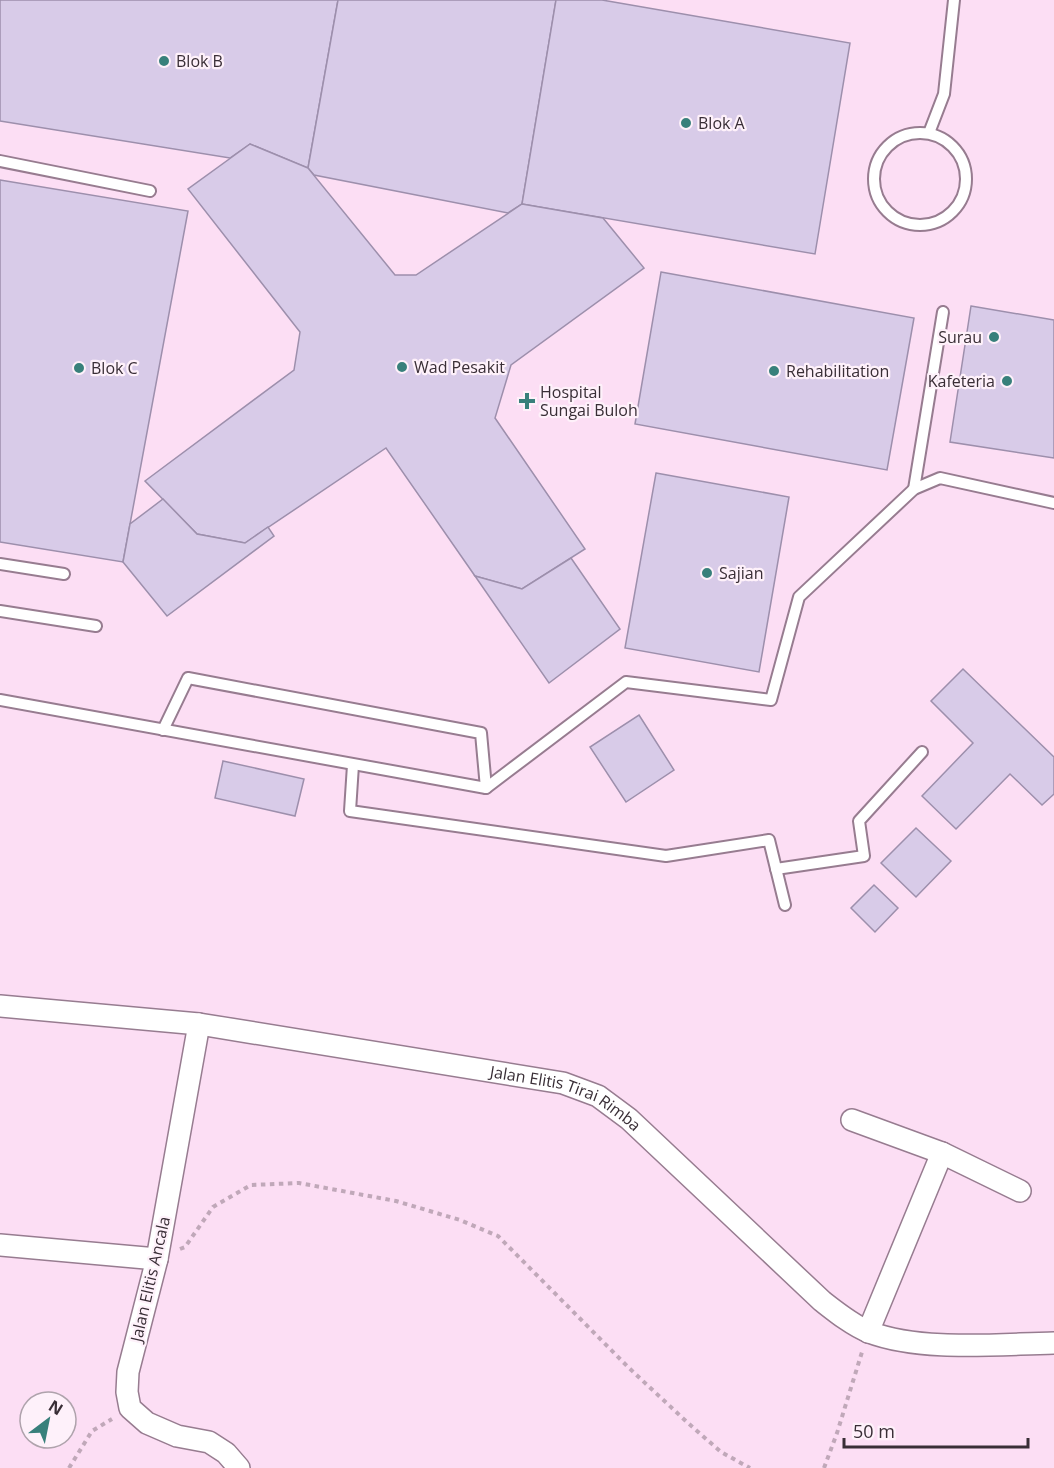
<svg xmlns="http://www.w3.org/2000/svg" width="1054" height="1468" viewBox="0 0 1054 1468" font-family="'Open Sans',sans-serif">
	<style>
		.building { fill: #d8cbe8; stroke: #9d8fac; stroke-width: 1.5 }
		.lines { fill: none; stroke-linecap: round; stroke-linejoin: round }
		.service-casing { stroke: #977c90; stroke-width: 14 }
		.minor-casing { stroke: #977c90; stroke-width: 24 }
		.path { stroke: #c0a8b9; stroke-width: 4; stroke-dasharray: 4.5 4.5; stroke-linecap: butt }
		.service { stroke: #fff; stroke-width: 10 }
		.minor { stroke: #fff; stroke-width: 21 }
		.poi-dot { fill: #38807b; stroke: #fef1fa; stroke-width: 2 }
		.labels { text-anchor: middle; stroke-width: 4.5; stroke-linejoin: round; paint-order: stroke }
		.poi-label { font-size: 16px; fill: #392e36; stroke: #fef1fa; text-anchor: start }
		.street-label { font-size: 16px; fill: #392e36; stroke: #fef1fa }
	</style>
	<rect width="100%" height="100%" fill="#fcdef4"/>
	<g class="building">
		<path d="M0,0h338l-30,168 -58,-24 -20,14 -230,-37z"/>
		<path d="M338,0h218l-34,204 -14,9 -194,-38 -6,-7z"/>
		<path d="M556,0h46l248,43 -35,211 -293,-50z"/>
		<path d="M250,144l58,24 87,107h21l106,-71 81,14 41,50 -133,97 -16,53 90,131 -63,40 -47,-13 -89,-128 -141,95 -48,-9 -52,-53 149,-111 6,-38 -112,-143z"/>
		<path d="M0,180l188,31 -65,351 -123,-20z"/>
		<path d="M661,272l253,46 -27,152 -252,-46z"/>
		<path d="M971,306l83,14v138l-104,-16z"/>
		<path d="M656,473l133,24 -30,175 -134,-24z"/>
		<path d="M163,499l34,35 48,9 23,-16 6,9 -107,80 -44,-54 7,-38z"/>
		<path d="M571,558l49,71 -71,54 -74,-107 47,13z"/>
		<path d="M963,669l91,88v37l-12,11 -32,-31 -54,55 -34,-33 51,-53 -42,-42z"/>
		<path d="M639,715l35,55 -48,32 -36,-55z"/>
		<path d="M223,761l81,18 -9,37 -80,-18z"/>
		<path d="M916,828l35,33 -35,36 -35,-34z"/>
		<path d="M874,885l24,23 -23,24 -24,-24z"/>
	</g>
	<g class="lines">
		<g class="service-casing">
			<g id="service">
				<path d="M929,133l15,-39 10,-94"/>
				<circle cx="920" cy="179" r="46"/>
				<path d="M0,161l150,30"/>
				<path d="M914,489l29,-177"/>
				<path d="M0,564l64,10"/>
				<path d="M0,611l96,15"/>
				<path d="M0,700l486,88 140,-106 145,18 28,-103 115,-108 26,-11 114,25"/>
				<path d="M163,730l25,-52 293,55 5,55"/>
				<path d="M353,765l-3,46 316,45 103,-16 16,65"/>
				<path d="M776,869l88,-13 -5,-35 63,-69"/>
			</g>
		</g>
		<g class="minor-casing">
			<g id="minor">
				<path id="s1" d="M0,1006l199,18 364,59 35,13 31,23 193,182c14,11 30,24 47,31 53,20 128,12 185,11"/>
				<path d="M199,1024l-42,235 -29,113 -1,20 3,16 17,15 30,13 32,6 17,11 13,15"/>
				<path d="M852,1120l90,33 78,38"/>
				<path d="M0,1245l157,14"/>
				<path d="M868,1332l74,-179"/>
			</g>
		</g>
		<g class="path">
			<path d="M180,1249l5,-2 28,-40 38,-22 48,-2 97,18 64,19 38,16 131,132 59,55 33,29 29,16"/>
			<path d="M69,1468l23,-37 20,-12"/>
			<path d="M824,1468l13,-35 25,-81"/>
		</g>
		<use href="#service" class="service"/>
		<use href="#minor" class="minor"/>
	</g>
	<g class="poi-dot">
		<circle cx="164" cy="61" r="6"/>
		<circle cx="686" cy="123" r="6"/>
		<circle cx="994" cy="337" r="6"/>
		<circle cx="402" cy="367" r="6"/>
		<circle cx="79" cy="368" r="6"/>
		<circle cx="774" cy="371" r="6"/>
		<circle cx="1007" cy="381" r="6"/>
		<path d="M524 392h6v6h6v6h-6v6h-6v-6h-6v-6h6z"/>
		<circle cx="707" cy="573" r="6"/>
	</g>
	<g class="labels">
		<g class="poi-label">
			<text x="176" y="67">Blok B</text>
			<text x="698" y="129">Blok A</text>
			<text x="982" y="343" text-anchor="end">Surau</text>
			<text x="414" y="373">Wad Pesakit</text>
			<text x="91" y="374">Blok C</text>
			<text x="786" y="377">Rehabilitation</text>
			<text x="995" y="387" text-anchor="end">Kafeteria</text>
			<text x="540" y="398">Hospital<tspan x="540" dy="18">Sungai Buloh</tspan></text>
			<text x="719" y="579">Sajian</text>
		</g>
		<g class="street-label">
			<text dy="6" stroke="none"><textPath href="#s1" startOffset="576">Jalan Elitis Tirai Rimba</textPath></text>
			<text transform="translate(150 1279) rotate(-77)" y="6">Jalan Elitis Ancala</text>
		</g>
	</g>
	<g transform="translate(48 1420) rotate(32)"><circle r="28" fill="#fef1fa" stroke="#afa3ac" stroke-width="1.5"/>
	<path d="M0-4.5L10 22L0 15L-10 22Z" fill="#38807b"/>
	<text y="-9" font-size="16" font-weight="bold" text-anchor="middle" fill="#392e36">N</text>
	</g>
	<path d="M844 1438v9h184v-9" fill="none" stroke="#392e36" stroke-width="3"/>
	<text x="853" y="1438" font-size="18" fill="#392e36" stroke="#fef1fa" stroke-width="4.5" paint-order="stroke">50 m</text>
</svg>
